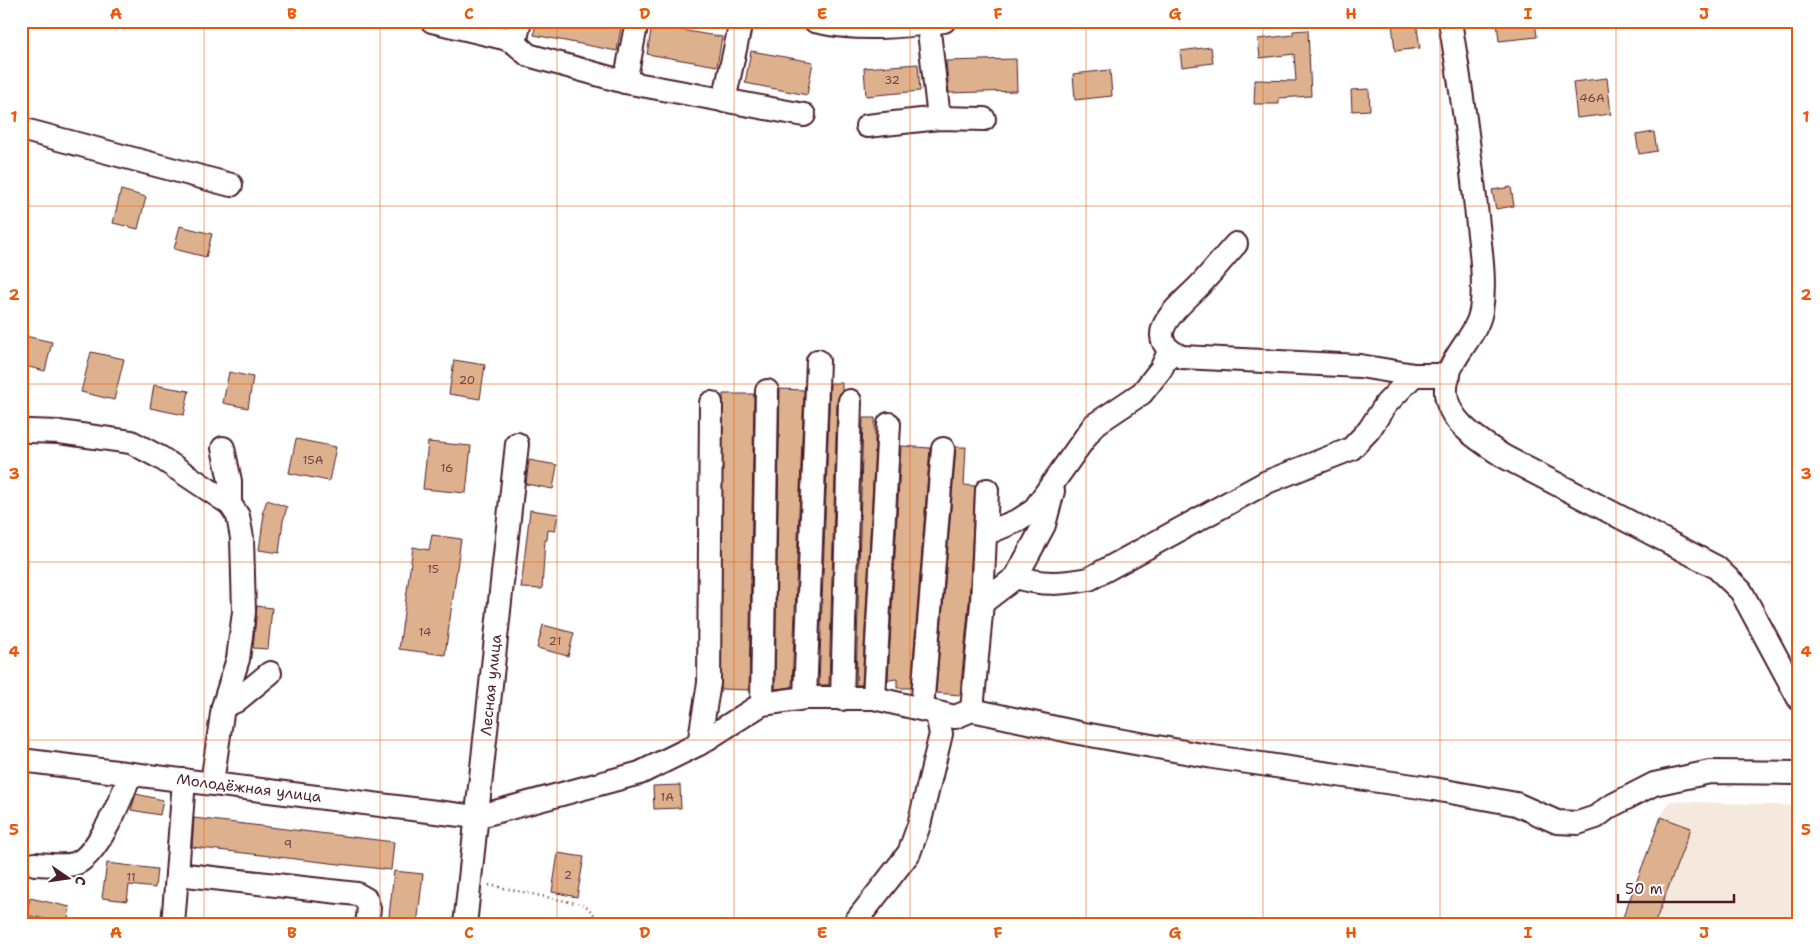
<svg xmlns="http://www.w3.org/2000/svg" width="1820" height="946" viewBox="0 0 1820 946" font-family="'Shantell Sans',sans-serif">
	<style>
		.built { fill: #f5e8dd }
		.building { fill: #deb18e; stroke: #4a1f2b }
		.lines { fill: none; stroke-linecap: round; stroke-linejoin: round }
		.minor-casing { stroke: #4a1f2b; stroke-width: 26 }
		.path { stroke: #4a1f2b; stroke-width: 2.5; stroke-dasharray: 1 4; stroke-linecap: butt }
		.minor { stroke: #fff; stroke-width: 22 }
		.grid { fill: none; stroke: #e8590c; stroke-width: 1; stroke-opacity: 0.55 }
		.labels { text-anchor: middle; stroke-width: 4.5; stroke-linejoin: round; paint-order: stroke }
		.number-label { font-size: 12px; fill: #6f4444 }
		.street-label { font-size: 15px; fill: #4a1f2b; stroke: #fff }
		.neatline { fill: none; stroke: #e8590c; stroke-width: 2 }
		.grid-label { font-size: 16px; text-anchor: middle; font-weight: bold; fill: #e8590c }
	</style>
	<rect width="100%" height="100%" fill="#fff"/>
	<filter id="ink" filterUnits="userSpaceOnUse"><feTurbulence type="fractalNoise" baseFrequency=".02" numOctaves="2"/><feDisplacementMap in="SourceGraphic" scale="10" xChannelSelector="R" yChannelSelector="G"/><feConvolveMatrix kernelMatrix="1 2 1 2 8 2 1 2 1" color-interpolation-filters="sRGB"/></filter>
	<g filter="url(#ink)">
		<path class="built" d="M1670,801l129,5v119h-179l41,-108z"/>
		<g class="building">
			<path d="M536,21h86l-5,30 -83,-16z"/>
			<path d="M1416,21l4,27 -25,3 -3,-28z"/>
			<path d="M1508,21h27l2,16 -38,4 -2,-18z"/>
			<path d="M652,25l70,12 -5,29 -70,-12z"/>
			<path d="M1308,30l3,66 -32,2v6h-25l1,-24 41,1 -2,-27 -34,4 -2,-19 35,-4v-4z"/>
			<path d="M1211,47l2,16 -31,4 -2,-16z"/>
			<path d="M751,51l62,11 -6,33 -62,-12z"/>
			<path d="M1016,59l1,32 -68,2 -3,-32z"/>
			<path d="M918,64l2,27 -54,5 -2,-28z"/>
			<path d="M1110,70l2,26 -37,4 -2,-26z"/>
			<path d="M1607,78l4,36 -34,4 -4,-36z"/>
			<path d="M1369,89l1,21 -18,1 -1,-21z"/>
			<path d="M1654,132l3,19 -18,3 -3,-19z"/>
			<path d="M1511,187l3,19 -18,3 -4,-19z"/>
			<path d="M121,190l25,7 -8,32 -25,-6z"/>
			<path d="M180,226l32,8 -6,23 -32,-8z"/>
			<path d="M25,336l27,6 -7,29 -24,-6z"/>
			<path d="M91,352l33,7 -10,41 -33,-8z"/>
			<path d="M454,360l31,5 -5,34 -31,-5z"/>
			<path d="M229,372l24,5 -5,31 -25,-5z"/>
			<path d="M830,383h12v8l-5,10 -8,284h-10z"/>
			<path d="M154,385l35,6 -5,24 -34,-7z"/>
			<path d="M780,389l24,1 -12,297 -17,2z"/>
			<path d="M723,394h31l-5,296 -28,-1z"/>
			<path d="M863,418h12v27l-13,240h-6z"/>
			<path d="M296,439l40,8 -7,34 -40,-8z"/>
			<path d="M428,442l43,4 -5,47 -43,-4z"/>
			<path d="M901,446l29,2 -19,240h-14v-9l-9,1z"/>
			<path d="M956,447h10l-2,38 11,1 -6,116 -9,93 -24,-2z"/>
			<path d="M529,460l28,5 -4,24 -27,-5z"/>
			<path d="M267,500l20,7 -4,14 -4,32 -20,-3 5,-36h-2z"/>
			<path d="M530,510l28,4 -3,17 -7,-1 -1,10h-2l-3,49 -21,-1z"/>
			<path d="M432,535l29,4 -16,116 -46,-6 14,-102 16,3z"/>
			<path d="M257,606l15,2 -4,41 -15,-1z"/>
			<path d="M543,625l31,8 -6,23 -31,-8z"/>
			<path d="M680,785l1,23 -27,1 -1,-23z"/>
			<path d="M136,794l27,6 -3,15 -29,-5z"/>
			<path d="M1661,817l30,11 -37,97h-34z"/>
			<path d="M194,818l200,24 -3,28 -199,-23z"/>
			<path d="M558,853l26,4 -7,40 -25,-5z"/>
			<path d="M107,863l50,6 -2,19 -26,-3 -2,16 -25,-3z"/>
			<path d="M394,871l29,3 -6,51h-29z"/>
			<path d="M30,898l40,9 -3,17 -41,-9z"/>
		</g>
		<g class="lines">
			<g class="minor-casing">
				<g id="minor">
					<path d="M432,21l72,17 11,5 13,12 97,27 179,33"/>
					<path d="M815,21c42,10 87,6 129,0"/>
					<path d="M1450,21c11,65 20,130 27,195 3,31 9,64 4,95 -5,29 -37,48 -35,82 2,30 35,48 57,63l213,111 25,24 58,108"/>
					<path d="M928,23l11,95"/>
					<path d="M515,43l5,-22"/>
					<path d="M625,82l12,-61"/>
					<path d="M724,101l17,-80"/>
					<path d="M867,126l72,-8 45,1"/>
					<path d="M21,129l210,56"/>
					<path d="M1236,244c-12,13 -23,27 -36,41 -19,20 -64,52 -18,72l178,9 54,9h35"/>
					<path d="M29,431l30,1 72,10 30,16 69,46 8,12 4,22 2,74 -6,47 -15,48 -11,76"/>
					<path d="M223,448l7,33v23"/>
					<path d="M985,534l34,-14 14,-9 61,-86 48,-32 19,-24 8,-17"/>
					<path d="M1016,577c26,8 46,7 73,2l178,-97 84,-33 18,-19 17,-26 28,-29"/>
					<path d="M982,603l34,-26 28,-52 9,-34"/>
					<path d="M805,698l13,-337"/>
					<path d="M874,698l15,-274"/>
					<path d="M842,699l8,-298"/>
					<path d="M762,704l5,-313"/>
					<path d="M223,707l13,-6 34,-28"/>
					<path d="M922,709l21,-260"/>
					<path d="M972,710l10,-107 5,-113"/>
					<path d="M699,744l10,-61 2,-280"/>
					<path d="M21,760l455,57 164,-44 59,-29 63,-40 43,-6h69l81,19 17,-7 107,23 134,24 221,32 82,15 41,18 21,1 18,-6 13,-10 45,-23 56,-12 89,1"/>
					<path d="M184,780l-7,94 180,20 9,5 3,9 -2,17"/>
					<path d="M35,864c12,0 28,3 39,0 23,-6 49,-69 56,-90"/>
					<path d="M173,925l4,-51"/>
					<path d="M465,925l52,-481"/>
					<path d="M853,925l56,-72 10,-28 22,-91 -4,-20"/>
				</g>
			</g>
			<path class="path" d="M489,885l96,20 19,20"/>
			<use href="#minor" class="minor"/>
		</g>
	</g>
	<path class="grid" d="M204,21v904M380,21v904M557,21v904M734,21v904M910,21v904M1086,21v904M1263,21v904M1440,21v904M1616,21v904M21,206h1778M21,384h1778M21,562h1778M21,740h1778"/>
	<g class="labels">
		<g class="number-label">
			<text x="892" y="84">32</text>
			<text x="1592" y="102">46А</text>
			<text x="467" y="384">20</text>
			<text x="313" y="464">15А</text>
			<text x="447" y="472">16</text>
			<text x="433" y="573">15</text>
			<text x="425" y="636">14</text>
			<text x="555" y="645">21</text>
			<text x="667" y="801">1А</text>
			<text x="288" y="848">9</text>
			<text x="568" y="879">2</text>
			<text x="131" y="881">11</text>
		</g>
		<g class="street-label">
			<text transform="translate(491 685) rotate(-84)" y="5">Лесная улица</text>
			<text transform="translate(249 788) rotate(7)" y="5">Молодёжная улица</text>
		</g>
	</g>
	<rect width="1820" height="946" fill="none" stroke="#fff" stroke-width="55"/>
	<g transform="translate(68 878) rotate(103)" stroke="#ffffff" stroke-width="4" paint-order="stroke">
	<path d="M0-4L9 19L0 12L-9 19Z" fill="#4a1f2b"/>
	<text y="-8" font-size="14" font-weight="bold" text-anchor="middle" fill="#4a1f2b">С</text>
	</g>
	<path d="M1618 894v8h116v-8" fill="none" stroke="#4a1f2b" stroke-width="2.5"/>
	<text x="1625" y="894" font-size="15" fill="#4a1f2b" stroke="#ffffff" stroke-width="4" paint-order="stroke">50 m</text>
	<rect x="28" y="28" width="1764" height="890" class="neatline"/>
	<g class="grid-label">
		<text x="116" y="19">A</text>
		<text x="292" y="19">B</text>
		<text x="469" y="19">C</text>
		<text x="645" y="19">D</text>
		<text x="822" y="19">E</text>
		<text x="998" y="19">F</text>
		<text x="1175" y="19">G</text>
		<text x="1351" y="19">H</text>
		<text x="1528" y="19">I</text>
		<text x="1704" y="19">J</text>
		<text x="14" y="122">1</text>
		<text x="1806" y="122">1</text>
		<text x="14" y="300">2</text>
		<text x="1806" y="300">2</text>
		<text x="14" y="479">3</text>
		<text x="1806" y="479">3</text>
		<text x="14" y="657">4</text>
		<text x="1806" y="657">4</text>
		<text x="14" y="835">5</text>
		<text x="1806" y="835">5</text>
		<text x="116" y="938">A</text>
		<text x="292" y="938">B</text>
		<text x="469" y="938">C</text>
		<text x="645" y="938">D</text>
		<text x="822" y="938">E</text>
		<text x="998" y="938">F</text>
		<text x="1175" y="938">G</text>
		<text x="1351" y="938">H</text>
		<text x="1528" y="938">I</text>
		<text x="1704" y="938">J</text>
	</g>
</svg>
